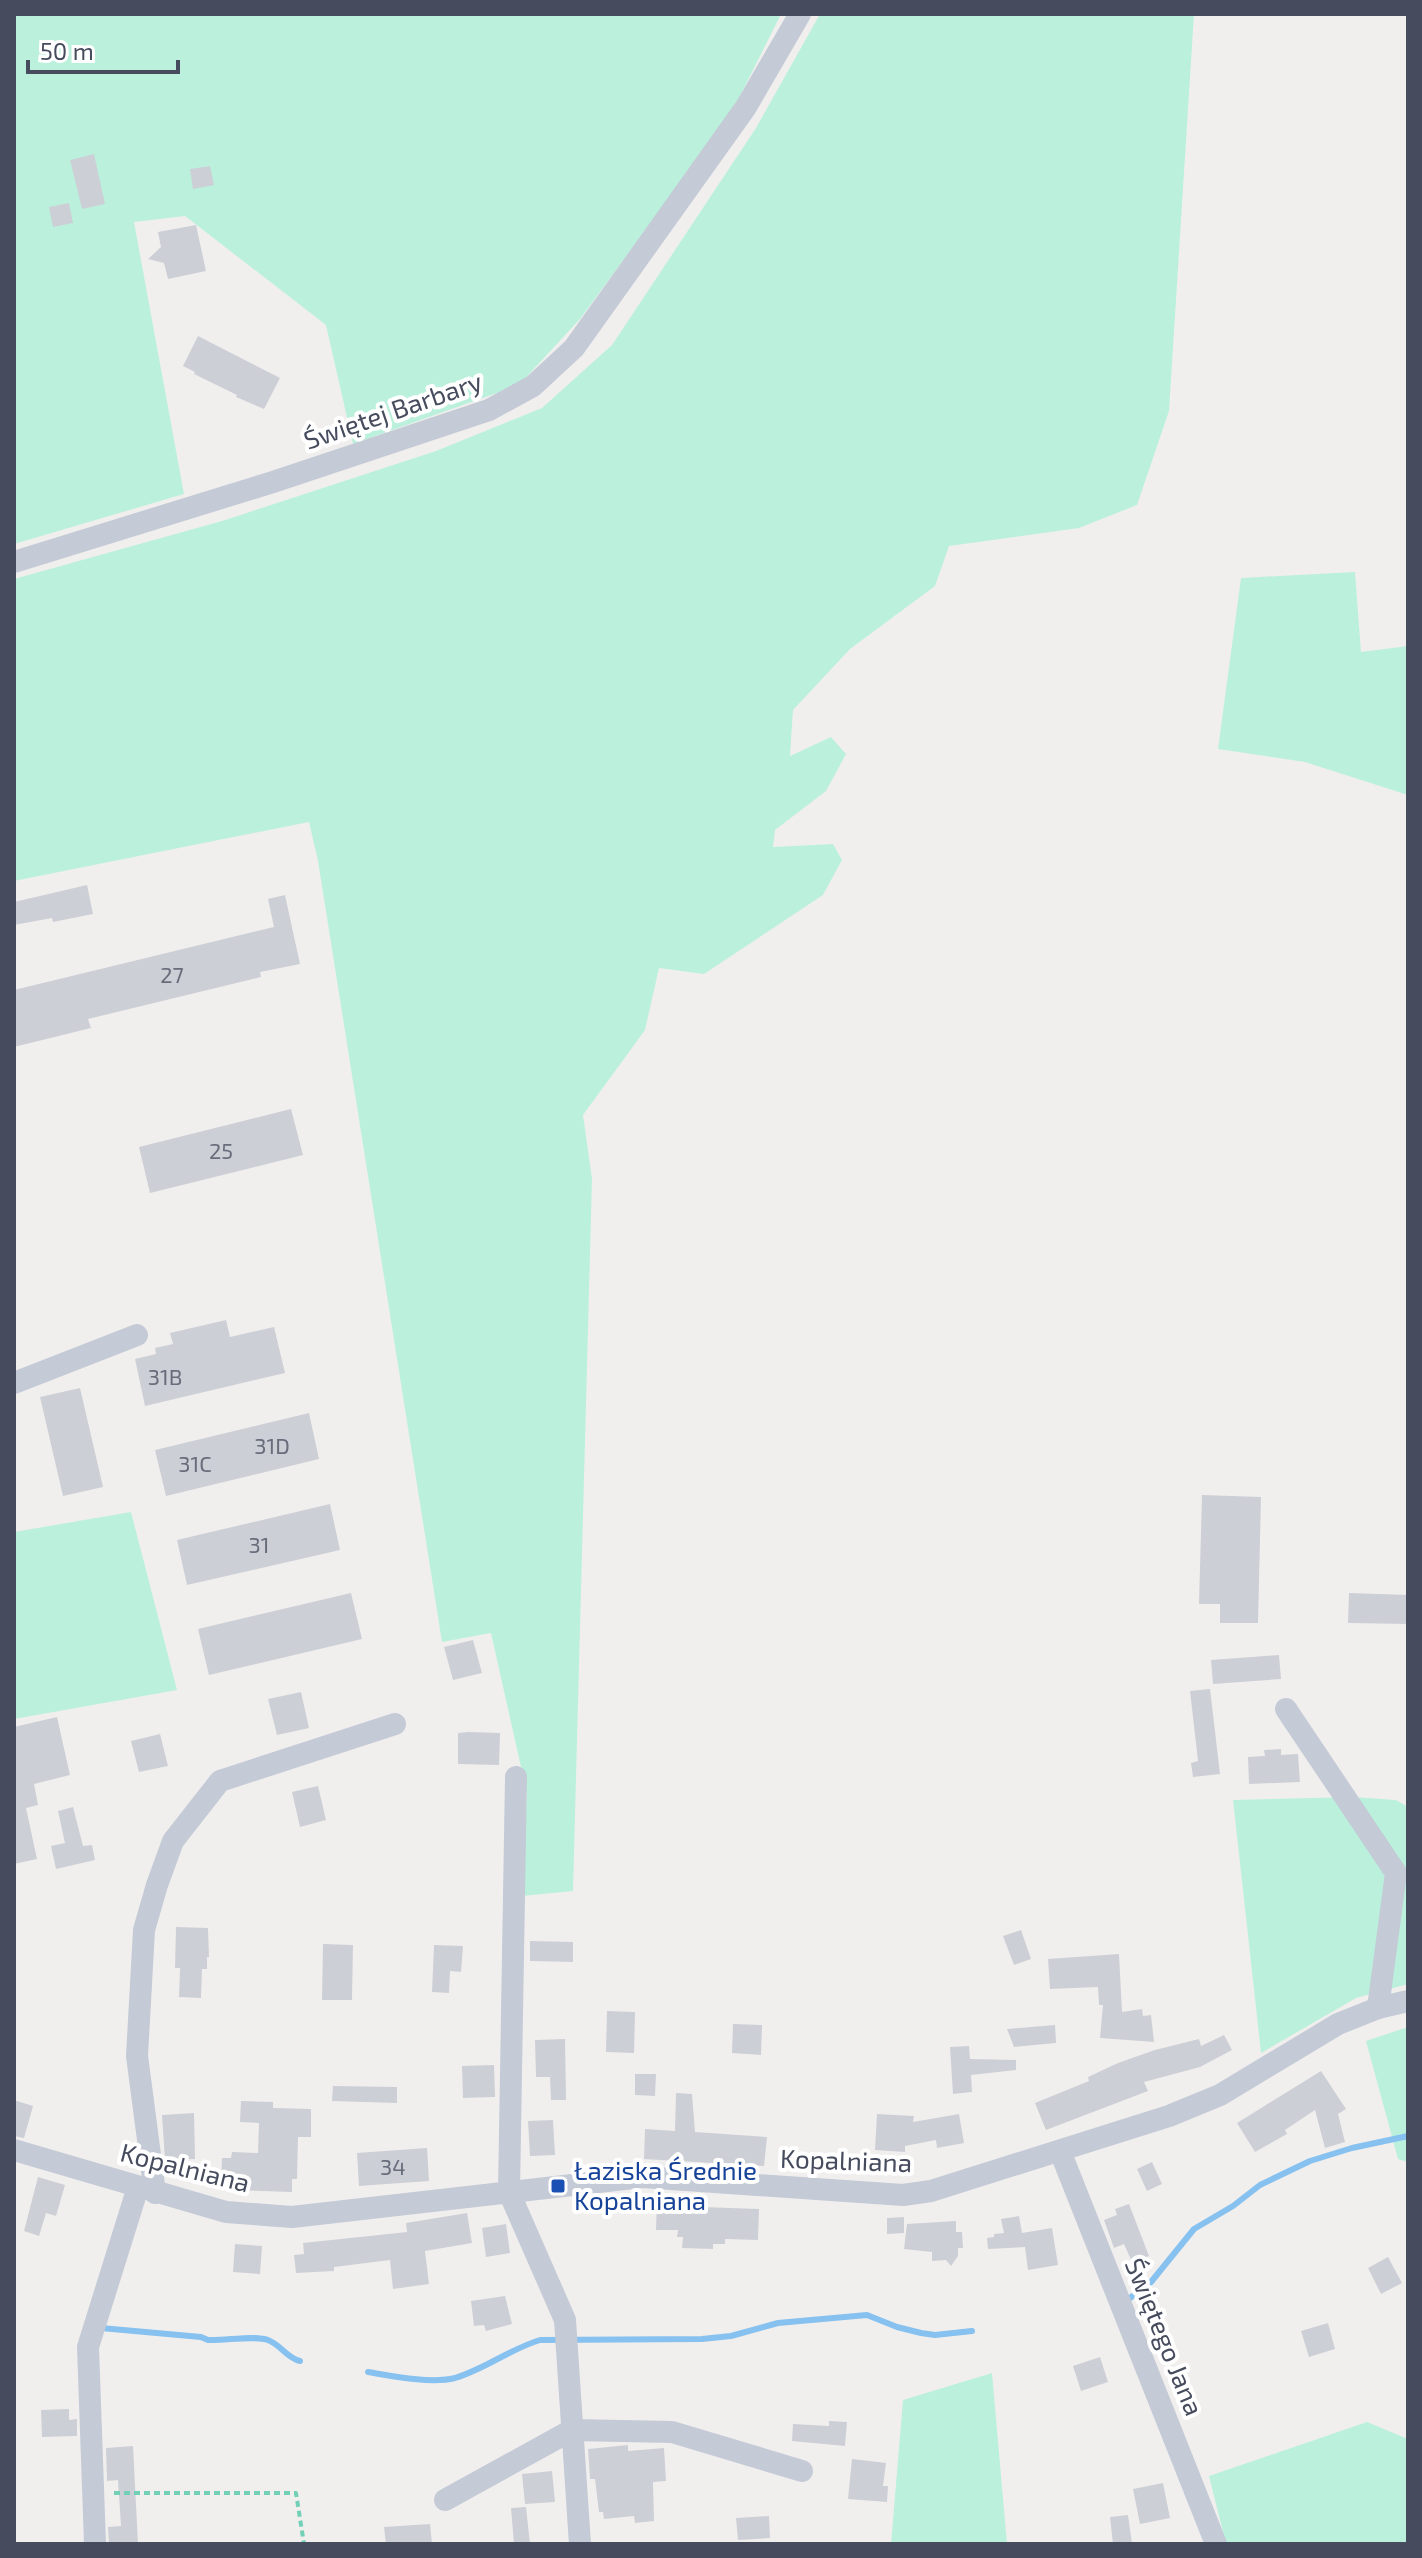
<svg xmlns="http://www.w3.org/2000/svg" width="1422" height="2558" viewBox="0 0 1422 2558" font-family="'Exo 2',sans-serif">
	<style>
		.green { fill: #bbf1dc }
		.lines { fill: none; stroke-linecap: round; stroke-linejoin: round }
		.stream { stroke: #86c1ef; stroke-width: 6 }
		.building { fill: #cdcfd6 }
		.path { stroke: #72d0b7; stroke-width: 4; stroke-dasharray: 6 4; stroke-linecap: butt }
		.minor { stroke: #c4cad6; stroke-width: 22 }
		.transit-dot { fill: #1a4fb4; stroke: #fff; stroke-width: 3 }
		.labels { text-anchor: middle; stroke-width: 8; stroke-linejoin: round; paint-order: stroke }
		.number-label { font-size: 22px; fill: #686d7b }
		.street-label { font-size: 26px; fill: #464c5d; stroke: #fff }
		.transit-label { font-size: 26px; fill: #164399; stroke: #fff; text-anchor: start }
	</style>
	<rect width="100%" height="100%" fill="#f1efee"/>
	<g class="green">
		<path d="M14,14h767l-49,98 -152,207 -61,66 -166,59 -27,-119 -141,-109 -51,6 50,272 -170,50z"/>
		<path d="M820,14h374l-25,397 -32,94 -58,23 -130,18 -14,40 -85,63 -57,61 -3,46 41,-19 15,17 -20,37 -51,39 -2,17 60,-3 9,16 -19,35 -119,79 -45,-6 -14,62 -62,85 9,64 -19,712 -51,5 5,-102 -36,-161 -49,9 -124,-781 -9,-39 -295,59v-302l208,-58 214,-70 106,-43 70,-63 144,-217z"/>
		<path d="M1355,572l6,80 47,-6v149l-103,-33 -87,-13 23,-171z"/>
		<path d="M131,1512l46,178 -163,29v-187z"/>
		<path d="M1354,1797l42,3 12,7v177l-52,14 -95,55 -28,-253z"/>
		<path d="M1408,2027v135l-10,-3 -32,-118z"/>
		<path d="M992,2373l15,171h-116l12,-144z"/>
		<path d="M1367,2422l41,17v105h-182l-17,-68z"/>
	</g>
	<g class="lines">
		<g class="stream">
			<path d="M1126,2301l25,-19 43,-53 39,-23 27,-21 50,-24 42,-13 56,-12"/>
			<path d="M101,2328l100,9 7,3c16,1 47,-5 60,0 13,5 19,18 32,21"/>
			<path d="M368,2372c24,4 63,12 87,6 30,-9 55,-29 85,-38l162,-1 29,-3 47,-13 89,-8 30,12 24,6 14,2 37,-4"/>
		</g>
	</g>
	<g class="building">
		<path d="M94,154l11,50 -23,5 -12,-49z"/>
		<path d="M210,166l4,19 -21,4 -3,-20z"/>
		<path d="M69,203l4,20 -20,4 -4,-20z"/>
		<path d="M196,225l10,46 -38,8 -4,-16 -16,-4 13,-12 -3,-15z"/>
		<path d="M198,336l82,42 -16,31 -28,-12 1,-2 -43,-21 1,-2 -12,-6z"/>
		<path d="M87,885l6,29 -40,8 -1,-4 -38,7v-23z"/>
		<path d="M285,895l15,69 -40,8 1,5 -173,42 3,9 -77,19v-57l260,-63 -6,-28z"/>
		<path d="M291,1109l12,46 -153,38 -11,-46z"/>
		<path d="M226,1320l4,17 44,-10 11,46 -140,33 -10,-47 21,-5 -1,-6 18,-4 -3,-11z"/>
		<path d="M80,1388l23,99 -40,9 -23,-99z"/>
		<path d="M309,1413l10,46 -153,37 -11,-46z"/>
		<path d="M1202,1495l59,2 -3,126h-38v-19h-21z"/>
		<path d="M330,1504l10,46 -153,35 -10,-45z"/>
		<path d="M351,1593l11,46 -153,36 -11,-46z"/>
		<path d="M1349,1593l59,2v29l-60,-1z"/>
		<path d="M473,1640l9,33 -29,7 -9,-33z"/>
		<path d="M1279,1655l2,24 -68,5 -2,-24z"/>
		<path d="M1210,1689l10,85 -27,3 -2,-14 7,-2 -8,-70z"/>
		<path d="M301,1692l8,36 -32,7 -9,-36z"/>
		<path d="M57,1717l13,58 -36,9 4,21 -12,3 11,51 -23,5v-137z"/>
		<path d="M468,1732l32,1 -1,32 -41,-1v-31z"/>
		<path d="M160,1734l8,32 -29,6 -8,-31z"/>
		<path d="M1281,1749v6l17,-1 2,28 -51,2 -1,-27 17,-1 -1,-6z"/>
		<path d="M318,1786l8,34 -26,7 -8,-35z"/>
		<path d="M73,1807l10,39 9,-1 3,15 -39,9 -5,-23 14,-3 -7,-32z"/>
		<path d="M176,1927l32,1 1,29h-2v12h-5l-1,29 -22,-1 1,-29h-5z"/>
		<path d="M1021,1930l10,29 -17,6 -11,-29z"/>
		<path d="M530,1941l43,1v20l-43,-1z"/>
		<path d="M323,1944l30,1 -1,55h-30z"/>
		<path d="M434,1945l29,1 -2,26 -11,-1 -1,22 -17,-1z"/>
		<path d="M1119,1954l3,58 20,-3 1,7 8,-1 3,27 -54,-4 3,-33h-4l-1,-18 -48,2 -2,-30z"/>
		<path d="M607,2011l28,1 -1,41 -28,-1z"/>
		<path d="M733,2024l29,1 -1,30 -29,-2z"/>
		<path d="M1055,2025l1,18 -42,4 -7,-18z"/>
		<path d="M1224,2035l8,15 -32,17 -56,15 4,9 -102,39 -11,-27 54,-22 -1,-4 30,-14 37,-13 44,-11 2,7z"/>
		<path d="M565,2039l1,61h-15l-1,-23h-14l-1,-37z"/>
		<path d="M969,2046l1,13 46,1v10l-45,5 1,17 -19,2 -3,-47z"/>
		<path d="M494,2065l1,32 -32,1 -1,-32z"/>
		<path d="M1321,2071l25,38 -8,5 7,28 -20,6 -10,-38 -30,20 2,4 -32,18 -18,-29z"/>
		<path d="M635,2074h21l-1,22 -20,-1z"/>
		<path d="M333,2086l64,1v16l-65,-2z"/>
		<path d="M676,2093l16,1 3,38 72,5 -3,29 -120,-7 1,-30 30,2z"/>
		<path d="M14,2100l19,6 -9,32 -10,-2z"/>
		<path d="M241,2101l32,1v6l38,1v28h-13l-1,42h-5v13l-62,-2v-5l-9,-1 1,-26h9l1,-6 26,1 1,-30 -19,-1z"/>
		<path d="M194,2113l1,46 -30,1 -3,-45z"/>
		<path d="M877,2114l37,2 -1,6 46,-8 5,29 -27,5 -1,-8 -31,6v6l-30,-2z"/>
		<path d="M553,2120l2,35 -25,1 -2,-35z"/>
		<path d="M427,2148l2,33 -70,5 -2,-33z"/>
		<path d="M1152,2162l10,22 -15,7 -10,-22z"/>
		<path d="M38,2177l27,8 -9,31 -10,-3 -7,23 -15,-5z"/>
		<path d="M657,2199h16l1,7 85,3 -1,31 -33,-1v5h-12v5l-31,-1 1,-11h-6l1,-7h-22z"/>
		<path d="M1129,2204l20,52 -16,8 -9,-20 -10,4 -10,-28 13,-5 -2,-6z"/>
		<path d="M467,2213l5,30 -47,8 4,33 -36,5 -3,-29 -56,7v4l-38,2 -2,-18 10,-1 -1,-11 104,-11 -1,-9z"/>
		<path d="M1019,2216l3,17 30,-5 6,37 -30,5 -3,-23 -37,2 -1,-11 7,-1v-3l10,-1 -3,-14z"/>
		<path d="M904,2217v16l-17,1v-16z"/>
		<path d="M956,2221v11h6l1,16h-5v8l-7,10 -5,-6 -14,1v-9l-28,-3 3,-25z"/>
		<path d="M506,2224l4,29 -24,4 -4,-29z"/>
		<path d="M235,2244l27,2 -2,28 -27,-2z"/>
		<path d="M1388,2257l14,26 -21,11 -13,-26z"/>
		<path d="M505,2296l7,28 -26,7 -2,-6 -10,1 -3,-25z"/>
		<path d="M1328,2323l7,26 -26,8 -8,-26z"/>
		<path d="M1100,2357l8,25 -27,9 -8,-25z"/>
		<path d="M69,2409v11l8,-1v17l-35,1 -1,-27z"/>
		<path d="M829,2421l18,1 -2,24 -53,-5 1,-17 36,2z"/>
		<path d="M628,2445v6l36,-3 2,33 -13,1 1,39 -19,2 -1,-7 -30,3 -1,-7h-4l-4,-33h-5l-2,-30z"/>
		<path d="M133,2446l5,98h-29l-1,-17 13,-1 -3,-46 -11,1 -1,-33z"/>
		<path d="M852,2459l34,4 -3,23h5l-1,16 -39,-3z"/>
		<path d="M552,2471l3,31 -30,2 -3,-30z"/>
		<path d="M1163,2483l7,35 -30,6 -7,-35z"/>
		<path d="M526,2507l4,37h-16l-3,-36z"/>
		<path d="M1128,2515l4,29h-19l-3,-27z"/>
		<path d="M769,2516l1,22 -32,2 -2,-22z"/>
		<path d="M430,2524l2,20h-46l-2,-17z"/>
	</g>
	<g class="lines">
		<path class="path" d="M114,2493h182l8,51"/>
		<g class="minor">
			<path d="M14,562l259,-80 216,-72 44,-24 41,-38 172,-241 54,-93"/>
			<path d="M14,1383l123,-48"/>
			<path d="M1286,1709l110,164 -18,135"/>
			<path d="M516,1777l-7,415 56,128 15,224"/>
			<path d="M14,2150l212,62 66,5 350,-40 261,18 28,-4 238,-75 51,-21 118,-71 40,-16 30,-7"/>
			<path d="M1060,2151l156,393"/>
			<path d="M155,2193l-18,-137 7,-126 13,-45 16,-44 47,-60 175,-57"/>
			<path d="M445,2500l127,-70 100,2 130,39"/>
			<path d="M95,2544l-7,-197 50,-160"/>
		</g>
	</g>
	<rect class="transit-dot" x="550" y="2178" width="16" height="16" rx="4"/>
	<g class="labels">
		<g class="number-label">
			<text x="172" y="983">27</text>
			<text x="221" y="1159">25</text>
			<text x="165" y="1385">31B</text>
			<text x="272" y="1454">31D</text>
			<text x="195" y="1472">31C</text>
			<text x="259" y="1553">31</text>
			<text x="393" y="2175">34</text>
		</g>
		<g class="street-label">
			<text transform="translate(393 411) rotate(-19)" y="9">Świętej Barbary</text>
			<text transform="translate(846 2161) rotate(2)" y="9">Kopalniana</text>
			<text transform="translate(185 2168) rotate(14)" y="9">Kopalniana</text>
			<text transform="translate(1164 2337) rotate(68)" y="9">Świętego Jana</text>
		</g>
		<g class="transit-label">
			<text x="574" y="2180">Łaziska Średnie<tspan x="574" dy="30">Kopalniana</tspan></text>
		</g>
	</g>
	<rect width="1422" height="2558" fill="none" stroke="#464c5d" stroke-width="32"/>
	<path d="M28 60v12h150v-12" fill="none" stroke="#464c5d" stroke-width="4"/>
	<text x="40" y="60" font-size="24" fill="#464c5d" stroke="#ffffff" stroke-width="6" paint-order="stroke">50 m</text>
</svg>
